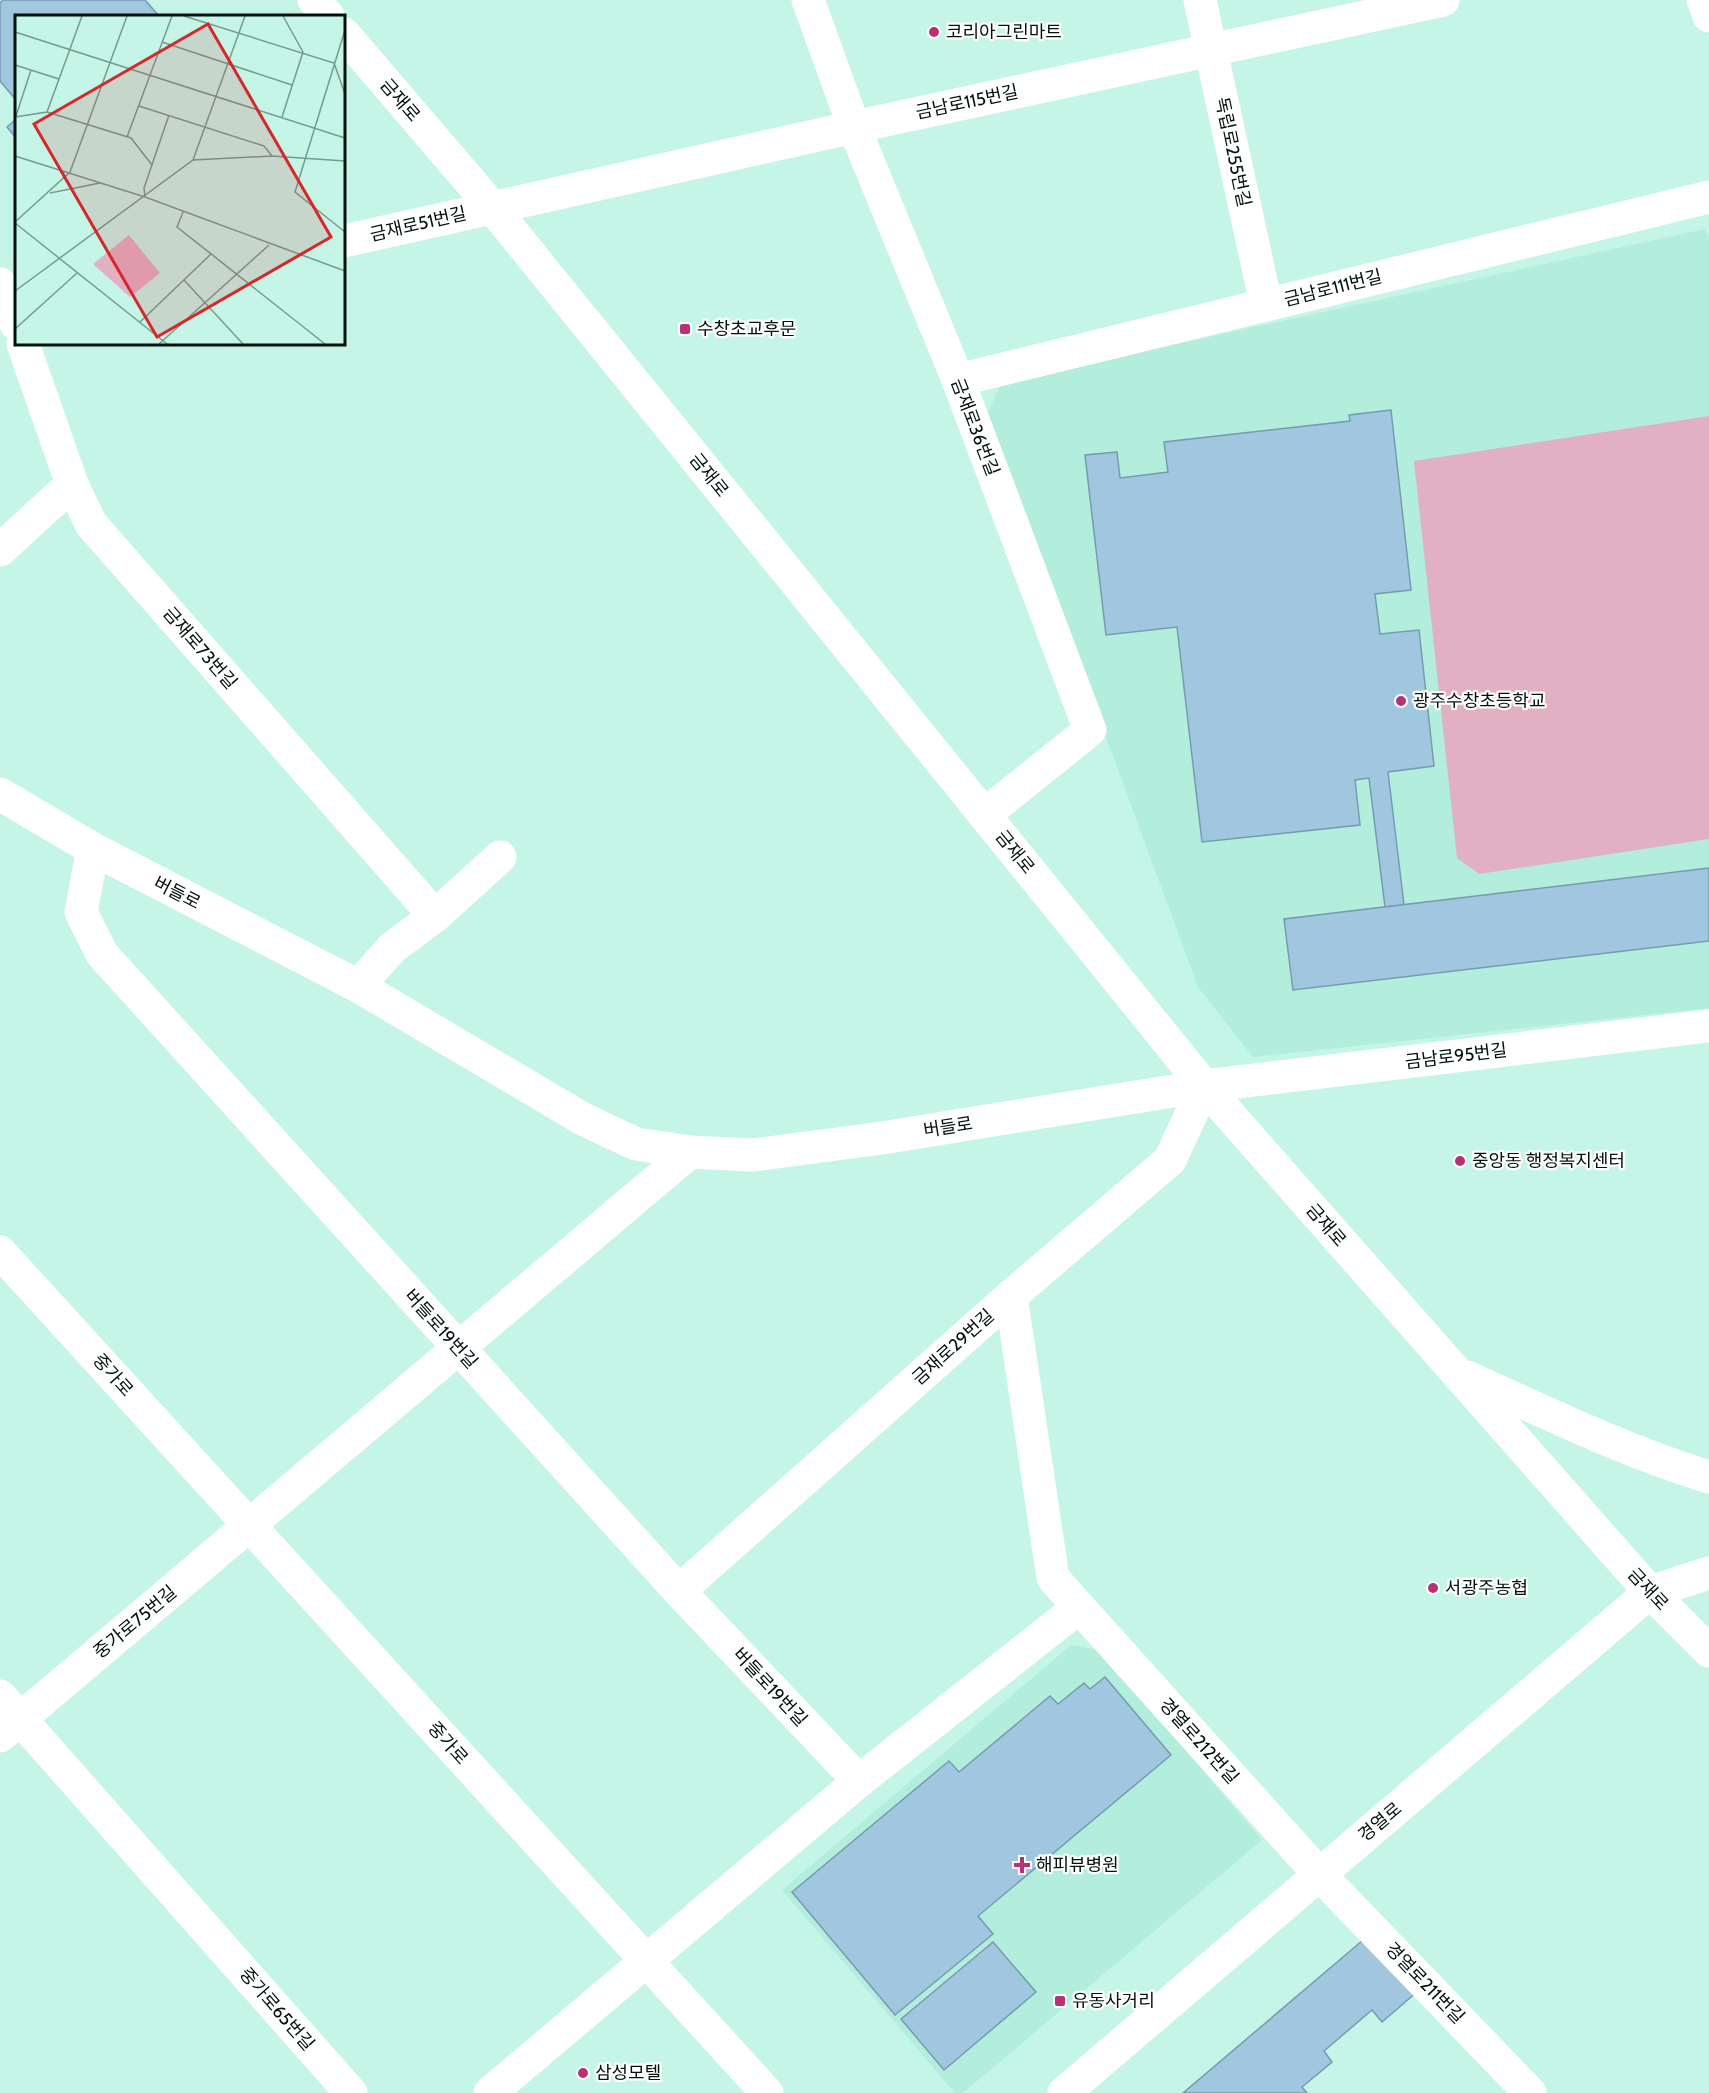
<svg xmlns="http://www.w3.org/2000/svg" width="1709" height="2093" viewBox="0 0 1709 2093" font-family="Cabin,'Noto Sans KR',sans-serif">
	<style>
		.built { fill: #b3eddc }
		.green { fill: #e1b0c2 }
		.building { fill: #a0c7df; stroke: #759bb1; stroke-width: 1.5 }
		.lines { fill: none; stroke-linecap: round; stroke-linejoin: round }
		.minor { stroke: #fff; stroke-width: 33 }
		.poi-dot { fill: #b73174; stroke: #fff; stroke-width: 2 }
		.labels { text-anchor: middle; stroke-width: 4.5; stroke-linejoin: round; paint-order: stroke }
		.poi-label { font-size: 18px; fill: #01110c; stroke: #fff; text-anchor: start }
		.street-label { font-size: 18px; fill: #01110c; stroke: #fff }
		.inset-road { fill: none; stroke: #779a8f; stroke-width: 1.5 }
		.view { fill: #d62828; fill-opacity: 0.15; stroke: #d62828; stroke-width: 3 }
		.inset-edge { fill: none; stroke: #01110c; stroke-width: 3 }
	</style>
	<rect width="100%" height="100%" fill="#c5f5e7"/>
	<g class="built">
		<path d="M1705,229l4,9v770l-456,49 -55,-70 -211,-573 15,-32z"/>
		<path d="M1071,1645l29,5 162,190 -299,253h-8l-173,-203z"/>
	</g>
	<path class="green" d="M1709,416v423l-230,35 -22,-16 -43,-397z"/>
	<g class="building">
		<path d="M3,0h142l14,16h-143v84l-16,-19v-78z"/>
		<path d="M16,119v19l-9,-11z"/>
		<path d="M1391,410l20,180 -36,4 5,40 39,-4 15,136 -46,6 16,133 -19,2 -16,-129 -14,2 5,45 -158,17 -25,-215 -71,8 -21,-180 32,-3 3,26 48,-6 -4,-30 186,-21 -1,-6z"/>
		<path d="M1709,868v73l-416,49 -9,-71z"/>
		<path d="M1105,1677l66,78 -193,161 15,18 -98,81 -103,-123 157,-131 10,11 91,-76 8,8 26,-21 6,6z"/>
		<path d="M1369,1935l48,57 -35,30 -10,-12 -48,41 8,11 -30,25 5,6h-124z"/>
		<path d="M993,1942l43,50 -92,78 -43,-51z"/>
	</g>
	<g class="lines">
		<g class="minor">
			<path d="M314,0l14,16"/>
			<path d="M808,0l46,127 104,253 132,350 -106,85"/>
			<path d="M1200,0l66,304"/>
			<path d="M1703,0l6,16"/>
			<path d="M344,34l148,173 712,879 446,506 59,59"/>
			<path d="M344,241l510,-114 589,-127"/>
			<path d="M0,284l16,40"/>
			<path d="M23,344l49,140 19,40 344,392"/>
			<path d="M958,380l751,-183"/>
			<path d="M0,550l72,-66"/>
			<path d="M0,794l93,55 265,137 225,133 53,25 54,8 63,3 129,-17 322,-52 505,-60"/>
			<path d="M93,849l-12,63 21,42 577,637 180,190"/>
			<path d="M358,986l34,-38 43,-32 65,-59"/>
			<path d="M0,1252l767,841"/>
			<path d="M1011,1296l42,282 266,296 211,219"/>
			<path d="M1467,1377c80,36 158,74 242,100"/>
			<path d="M679,1591l332,-295 159,-136 34,-74"/>
			<path d="M0,1696l351,397"/>
			<path d="M0,1736l690,-584"/>
			<path d="M490,2093l369,-312 219,-173"/>
			<path d="M1064,2093l586,-501 59,-19"/>
		</g>
	</g>
	<g class="poi-dot">
		<circle cx="934" cy="32" r="6"/>
		<rect x="679" y="323" width="12" height="12" rx="3"/>
		<circle cx="1401" cy="701" r="6"/>
		<circle cx="1460" cy="1161" r="6"/>
		<circle cx="1433" cy="1588" r="6"/>
		<path d="M1019 1856h6v6h6v6h-6v6h-6v-6h-6v-6h6z"/>
		<rect x="1054" y="1995" width="12" height="12" rx="3"/>
		<circle cx="583" cy="2073" r="6"/>
	</g>
	<g class="labels">
		<g class="poi-label">
			<text x="946" y="38">코리아그린마트</text>
			<text x="697" y="335">수창초교후문</text>
			<text x="1413" y="707">광주수창초등학교</text>
			<text x="1472" y="1167">중앙동 행정복지센터</text>
			<text x="1445" y="1594">서광주농협</text>
			<text x="1036" y="1871">해피뷰병원</text>
			<text x="1072" y="2007">유동사거리</text>
			<text x="595" y="2079">삼성모텔</text>
		</g>
		<g class="street-label">
			<text transform="translate(400 100) rotate(49)" y="6">금재로</text>
			<text transform="translate(967 102) rotate(-12)" y="6">금남로115번길</text>
			<text transform="translate(1233 152) rotate(78)" y="6">독립로255번길</text>
			<text transform="translate(418 224) rotate(-13)" y="6">금재로51번길</text>
			<text transform="translate(1333 288) rotate(-14)" y="6">금남로111번길</text>
			<text transform="translate(975 427) rotate(69)" y="6">금재로36번길</text>
			<text transform="translate(709 475) rotate(51)" y="6">금재로</text>
			<text transform="translate(200 648) rotate(49)" y="6">금재로73번길</text>
			<text transform="translate(1015 852) rotate(51)" y="6">금재로</text>
			<text transform="translate(177 893) rotate(27)" y="6">버들로</text>
			<text transform="translate(1456 1056) rotate(-7)" y="6">금남로95번길</text>
			<text transform="translate(948 1127) rotate(-9)" y="6">버들로</text>
			<text transform="translate(1326 1225) rotate(49)" y="6">금재로</text>
			<text transform="translate(441 1329) rotate(48)" y="6">버들로19번길</text>
			<text transform="translate(953 1347) rotate(-42)" y="6">금재로29번길</text>
			<text transform="translate(113 1375) rotate(48)" y="6">중가로</text>
			<text transform="translate(1648 1589) rotate(47)" y="6">금재로</text>
			<text transform="translate(135 1622) rotate(-40)" y="6">중가로75번길</text>
			<text transform="translate(770 1687) rotate(47)" y="6">버들로19번길</text>
			<text transform="translate(1199 1741) rotate(48)" y="6">경열로212번길</text>
			<text transform="translate(448 1743) rotate(48)" y="6">중가로</text>
			<text transform="translate(1380 1822) rotate(-40)" y="6">경열로</text>
			<text transform="translate(1425 1983) rotate(46)" y="6">경열로211번길</text>
			<text transform="translate(277 2009) rotate(49)" y="6">중가로65번길</text>
		</g>
	</g>
	<g transform="translate(15 15)">
		<rect width="330" height="330" fill="#c5f5e7"/>
		<path d="M114,220l31,38 -30,24 -37,-33z" fill="#e1b0c2"/>
		<path class="inset-road" d="M169,1l150,47 11,31M330,15l-50,162 50,40M0,17l330,106M147,27l130,43M0,50l44,14M124,91l125,40 8,10M32,97l84,26 21,27M0,102l32,-5 35,-96M267,102l21,-65 -20,-36M0,104l16,-49M112,122l45,-121M0,141l130,41 200,74M178,145l52,-144M35,178l50,-10M130,182l-1,-9 25,-73M168,197l-6,15 148,117M0,207l55,-50 57,-156M0,208l152,121M169,265l59,64M0,276l178,-131 79,-4 73,5M125,307l71,-68M0,314l62,-56M144,329l110,-99"/>
		<path class="view" d="M193,9l123,213 -174,100 -123,-213z"/>
		<rect width="330" height="330" class="inset-edge"/>
	</g>
</svg>
